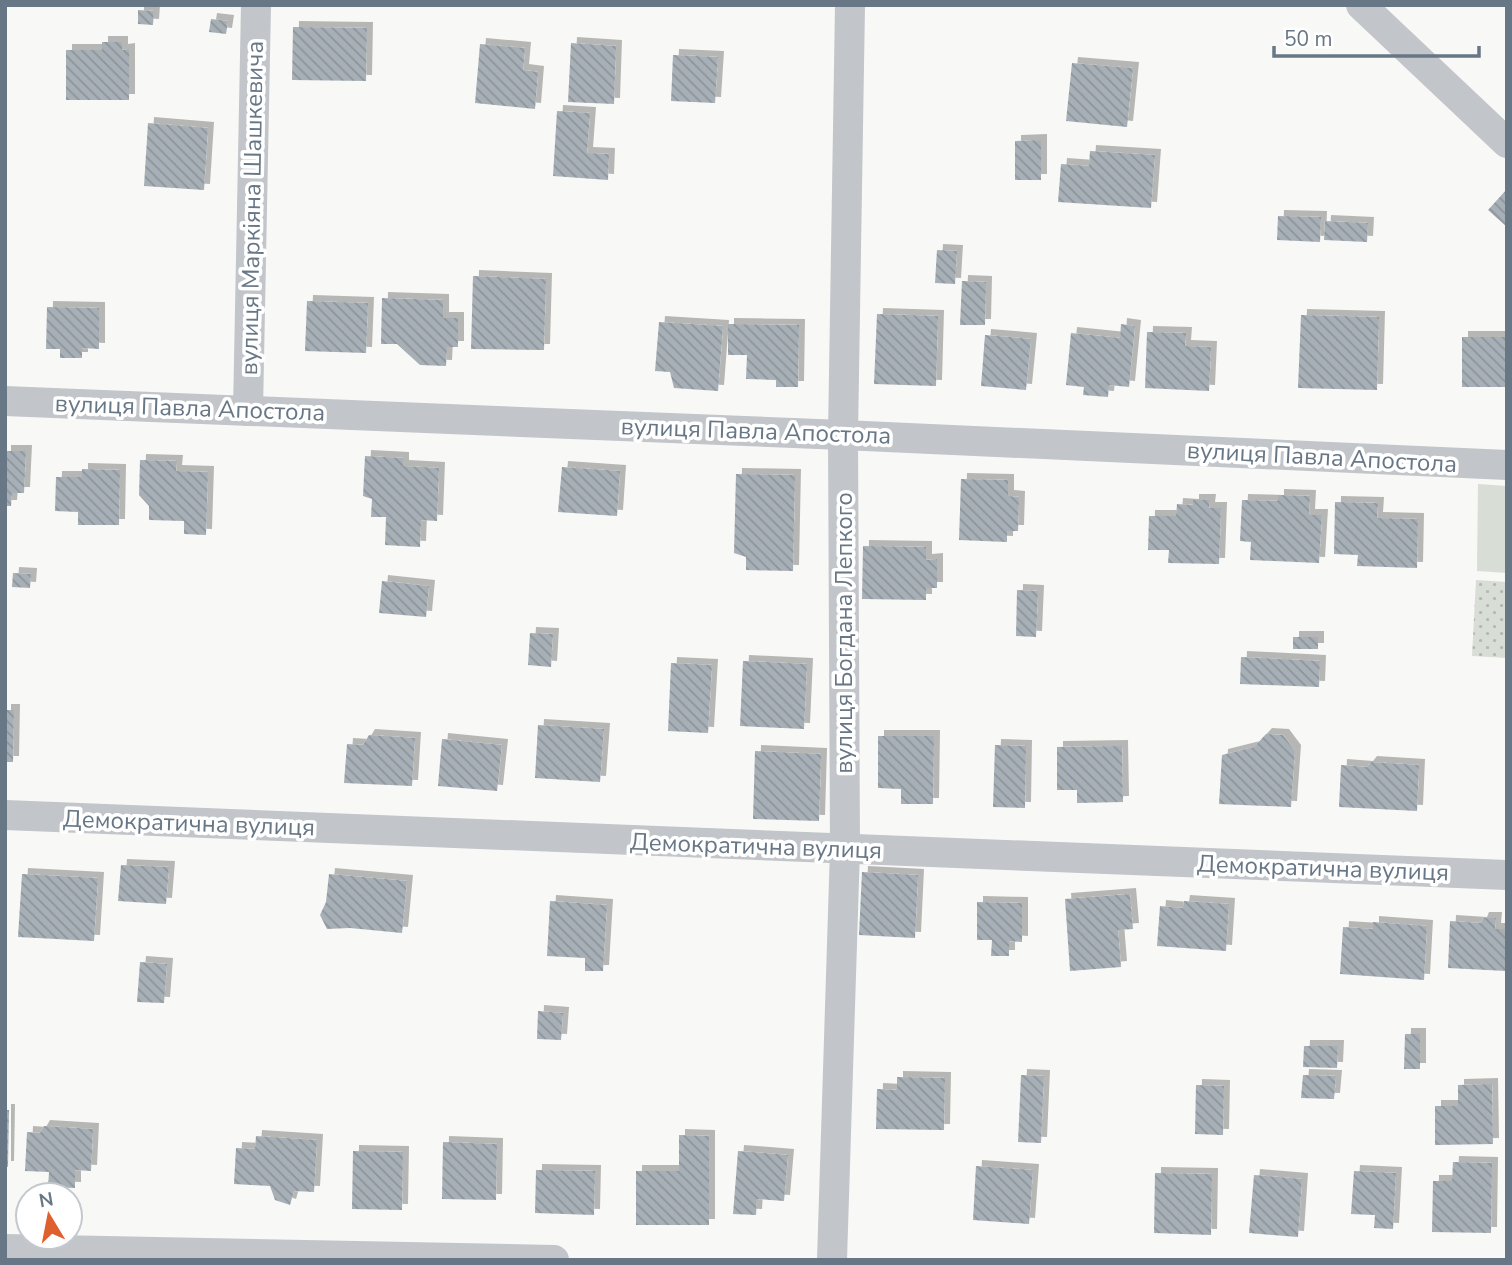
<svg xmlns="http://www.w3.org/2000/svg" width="1512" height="1265" viewBox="0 0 1512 1265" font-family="'Nunito Sans',sans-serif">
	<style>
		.park { fill: url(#park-dots) }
		.pitch { fill: #d8ddd5 }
		.building { fill: url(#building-back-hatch); filter: url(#shadow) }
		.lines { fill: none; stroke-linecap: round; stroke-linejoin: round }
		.street { stroke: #c2c5c9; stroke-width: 30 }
		.labels { text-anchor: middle; stroke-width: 7; stroke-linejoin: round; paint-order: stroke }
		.street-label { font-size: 24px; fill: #687786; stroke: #fff }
	</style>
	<defs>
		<pattern id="park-dots" width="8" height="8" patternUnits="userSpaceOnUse" patternTransform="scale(1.75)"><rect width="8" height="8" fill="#d8ddd5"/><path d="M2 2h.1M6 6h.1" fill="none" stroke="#b3b8b2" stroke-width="1.8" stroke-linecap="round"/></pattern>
		<pattern id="building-back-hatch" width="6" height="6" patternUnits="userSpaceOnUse" patternTransform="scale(1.75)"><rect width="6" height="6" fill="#a8b0b7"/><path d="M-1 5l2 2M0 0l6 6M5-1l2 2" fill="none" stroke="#8d949a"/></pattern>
		<filter id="shadow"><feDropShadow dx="6" dy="-6" stdDeviation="0" flood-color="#0004"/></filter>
	</defs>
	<rect width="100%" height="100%" fill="#f8f8f6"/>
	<path class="park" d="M1476,580l31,2v76l-35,-2z"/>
	<path class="pitch" d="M1478,484l29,2v87l-30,-2z"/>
	<g class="building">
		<path d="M138,10l16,1 -1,14 -15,-1z"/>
		<path d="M211,19l17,2 -2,13 -17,-2z"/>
		<path d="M293,27l74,1 -1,53 -74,-1z"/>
		<path d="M102,42h20v8l7,-1v51h-63v-50h36z"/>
		<path d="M571,43l45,3 -2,58 -46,-2z"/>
		<path d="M480,44l45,4 -2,22 15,2 -3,37 -60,-6z"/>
		<path d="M673,55l45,2 -3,46 -44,-2z"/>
		<path d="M1072,63l61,5 -6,59 -61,-6z"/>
		<path d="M557,111l33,2 -3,40 22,1 -1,26 -55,-4z"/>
		<path d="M148,123l60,5 -4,62 -60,-4z"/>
		<path d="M1041,140v40h-26v-39z"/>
		<path d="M1090,151l65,4 -4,53 -93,-6 3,-38 28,2z"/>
		<path d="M1507,189v38l-19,-17z"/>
		<path d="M1278,216l43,1 -1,25 -43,-2z"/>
		<path d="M1325,221l43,2 -1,19 -43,-2z"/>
		<path d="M937,250l20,1 -2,33 -20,-1z"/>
		<path d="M473,276l73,3 -2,71 -73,-1z"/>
		<path d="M962,281l24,1 -1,43h-25z"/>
		<path d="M382,298l61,2v18h15v29h-11l-1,19 -26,-1 -23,-21h-16z"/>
		<path d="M307,301l61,2 -2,50 -61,-2z"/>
		<path d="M47,307l52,1v41l-17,-1v10h-22v-9h-14z"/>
		<path d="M877,314l61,2 -2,70 -62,-2z"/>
		<path d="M1301,315l78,2 -2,73 -79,-2z"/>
		<path d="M659,322l64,4 -5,65 -44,-3 -4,-16 -15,-1z"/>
		<path d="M728,324l71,1 -1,62h-22v-7l-30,-1 1,-24h-19z"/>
		<path d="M1121,324l14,2 -6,61 -20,-2 -1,12 -25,-2 1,-8 -18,-2 5,-52 49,5z"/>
		<path d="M1147,332l39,1 -1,13 26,1 -2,44 -64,-3z"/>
		<path d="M985,335l46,4 -5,51 -45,-4z"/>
		<rect x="1462" y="337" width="45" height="50"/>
		<path d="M5,451h21l-2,42h-12l-1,13h-6z"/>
		<path d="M365,456l38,2v8l36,2 -2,53 -16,-1 -1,27 -35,-2 1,-28h-15l1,-18 -9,-3z"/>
		<path d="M140,460l37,1 -1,10 32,1 -2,63 -22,-1v-13l-35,-1v-14l-10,-11z"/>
		<path d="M562,467l58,4 -3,45 -59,-4z"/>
		<path d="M82,469l38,1 -1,55h-41v-13l-23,-1 1,-34h26z"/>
		<path d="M736,474l59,1 -2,96 -47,-1v-13l-12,-4z"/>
		<path d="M961,479l47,1v16l11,1 -1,34h-11v11l-48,-2z"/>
		<path d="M1278,495l32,1 -1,19h13l-3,48 -69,-3 1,-18 -11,-1 2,-41 36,1z"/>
		<path d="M1193,500h17l-1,8h12l-2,56 -51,-1 1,-13h-21l1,-34h27l1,-12 16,1z"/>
		<path d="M1335,502l43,1 -1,15 41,1 -1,49 -60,-2 1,-11 -24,-1z"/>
		<path d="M863,546l63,1v13l11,-1v29h-11v12l-64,-1z"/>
		<path d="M13,573l18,1 -1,14 -18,-1z"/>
		<path d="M382,581l47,5 -3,31 -47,-4z"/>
		<path d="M1017,590l21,1 -2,46 -20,-1z"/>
		<path d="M530,633l23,1 -2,33 -23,-2z"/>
		<rect x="1293" y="637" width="25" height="12"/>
		<path d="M1241,657l79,4 -1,26 -79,-3z"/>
		<path d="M743,661l64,3 -3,65 -64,-3z"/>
		<path d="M671,663l41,2 -4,68 -40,-2z"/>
		<path d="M5,710h9l-1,52h-8z"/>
		<path d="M538,725l66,4 -4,53 -65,-4z"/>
		<path d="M1266,734l17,1 12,16 -4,56 -72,-3 3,-49 32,-8z"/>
		<path d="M369,735l46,3 -3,48 -68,-3 3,-39 16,1z"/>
		<path d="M878,736h56l-1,68h-32v-15l-23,-1z"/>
		<path d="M442,739l60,6 -5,46 -59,-5z"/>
		<path d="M995,745l31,1 -1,62 -32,-1z"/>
		<path d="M1122,746l1,56 -46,1v-13h-20v-43z"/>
		<path d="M755,751l66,3 -2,67 -66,-2z"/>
		<path d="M1371,762l48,3 -2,46 -78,-4 2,-42 26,2z"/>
		<path d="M121,865l48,2 -3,37 -48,-3z"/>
		<path d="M862,872l56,3 -3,63 -56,-3z"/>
		<path d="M22,874l76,4 -4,63 -76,-4z"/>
		<path d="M329,874l78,7 -5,52 -52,-5 -23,1 -7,-14 6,-13z"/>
		<path d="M1130,894l3,35 -15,1 3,37 -51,4 -5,-72z"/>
		<path d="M550,901l57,4 -4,66h-18v-13l-38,-2z"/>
		<path d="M1184,901l45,3 -3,47 -69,-5 3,-40 23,2z"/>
		<path d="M977,902l45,1v39l-13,-1v15h-18l1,-16h-15z"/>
		<path d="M1483,918h13l-1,11h12l-1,42 -58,-3 2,-47 31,2z"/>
		<path d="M1373,922l54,4 -3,54 -84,-6 3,-47 30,2z"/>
		<path d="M140,962l27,2 -3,39 -27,-1z"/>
		<path d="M538,1011l25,2 -2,27 -24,-1z"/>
		<path d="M1405,1034h15v35h-16z"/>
		<path d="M1304,1046h34l-1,22 -34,-1z"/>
		<path d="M1021,1075l23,1 -3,67 -23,-1z"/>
		<path d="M1303,1075l33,1 -2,23 -33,-1z"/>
		<path d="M897,1077l48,1 -1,52 -68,-1 1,-40 20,1z"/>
		<path d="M1492,1084l1,60 -58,1v-39h23v-21z"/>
		<path d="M1196,1085l28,1 -1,49 -28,-1z"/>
		<path d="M5,1110h4l-1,57h-3z"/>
		<path d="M44,1126l49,3 -2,42 -16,-1v18l-27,-1 1,-15 -24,-1 2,-39 13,1z"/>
		<path d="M679,1135l30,1v89h-73v-54h43z"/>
		<path d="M256,1136l61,4 -3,52 -20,-1 -4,14 -15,-5 -5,-14 -36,-2 2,-36 19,1z"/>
		<path d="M443,1142l54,2 -1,56 -54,-1z"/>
		<path d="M353,1151l50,1 -1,58 -50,-1z"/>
		<path d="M738,1151l50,4 -4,46 -27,-2 -1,16 -23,-1z"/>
		<path d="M1453,1162l39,1 -1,70 -59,-1 1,-51h19z"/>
		<path d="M976,1166l57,4 -4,54 -56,-4z"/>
		<path d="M536,1170l59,1 -1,44 -59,-2z"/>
		<path d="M1354,1171l42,2 -3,56 -19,-1 1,-13 -24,-1z"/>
		<path d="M1155,1173l57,1 -1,61 -57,-2z"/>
		<path d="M1254,1175l48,4 -4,58 -49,-4z"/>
	</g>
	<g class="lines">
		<g class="street">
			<path d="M1361,5l146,138"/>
			<path d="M5,401l838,34 664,30"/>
			<path d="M248,411l8,-406"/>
			<path d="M5,815l1502,60"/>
			<path d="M5,1249l549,11"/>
			<path d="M832,1260l13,-411 -2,-414 7,-430"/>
		</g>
	</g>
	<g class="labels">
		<g class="street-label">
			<text transform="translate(252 208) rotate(-89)" y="8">вулиця Маркіяна Шашкевича</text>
			<text transform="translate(190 408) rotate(2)" y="8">вулиця Павла Апостола</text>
			<text transform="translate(756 431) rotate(2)" y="8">вулиця Павла Апостола</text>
			<text transform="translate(1322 457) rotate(3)" y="8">вулиця Павла Апостола</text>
			<text transform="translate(844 633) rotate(-90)" y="8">вулиця Богдана Лепкого</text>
			<text transform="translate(189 823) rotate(2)" y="8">Демократична вулиця</text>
			<text transform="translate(756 846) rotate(2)" y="8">Демократична вулиця</text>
			<text transform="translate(1323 868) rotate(2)" y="8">Демократична вулиця</text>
		</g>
	</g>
	<rect width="1512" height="1265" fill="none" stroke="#687786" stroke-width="14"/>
	<g transform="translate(49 1216) rotate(350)"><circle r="33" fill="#ffffff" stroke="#c3c9cf" stroke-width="2"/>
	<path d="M0-5L12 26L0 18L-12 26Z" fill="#df602f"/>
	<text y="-10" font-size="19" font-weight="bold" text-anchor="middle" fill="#687786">N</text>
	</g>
	<path d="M1274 46v10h205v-10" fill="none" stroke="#687786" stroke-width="3.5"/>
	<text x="1284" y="46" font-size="21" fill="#687786" stroke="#ffffff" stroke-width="5" paint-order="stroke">50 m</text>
</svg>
